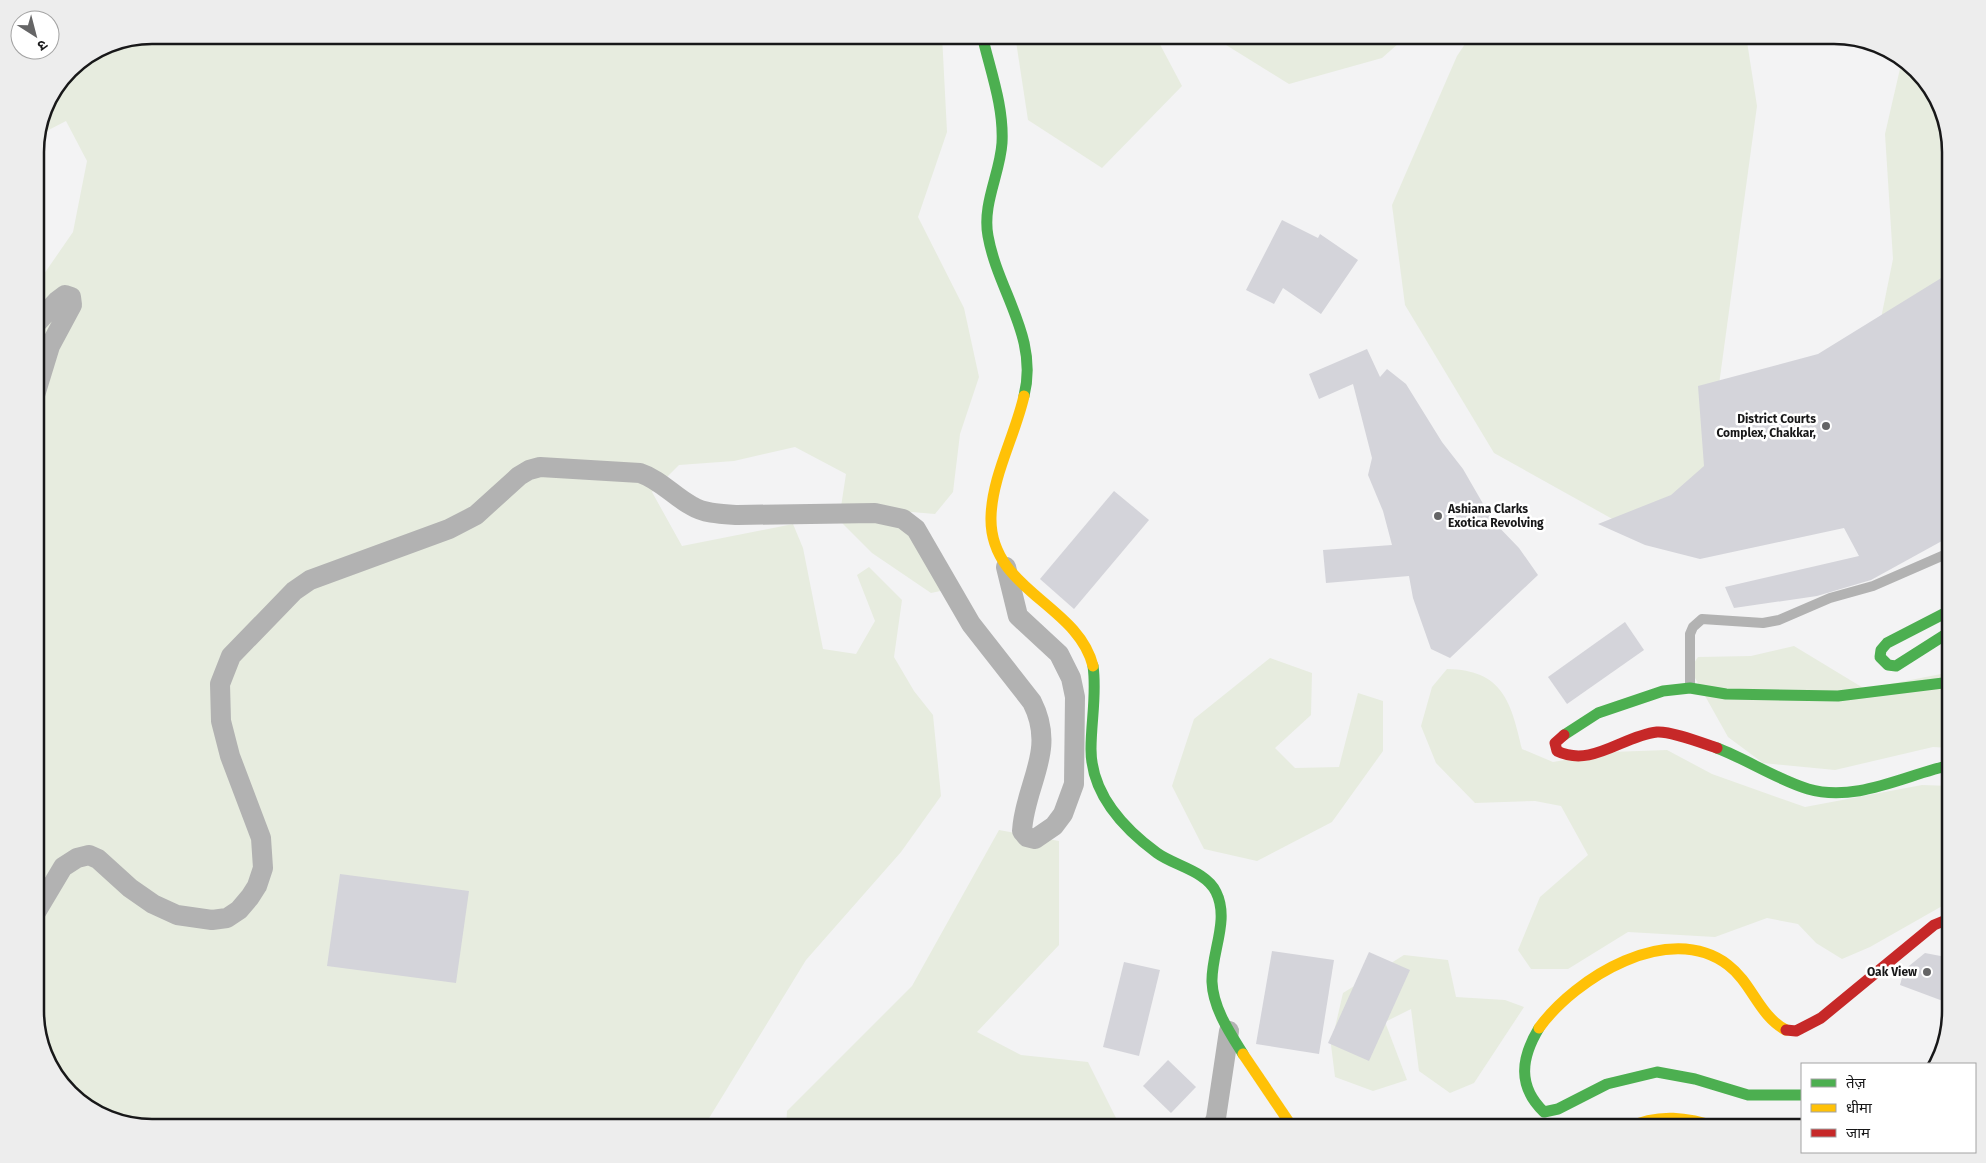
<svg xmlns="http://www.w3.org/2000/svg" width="1986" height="1163" viewBox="0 0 1986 1163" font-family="'Fira Sans','Noto Sans Devanagari',sans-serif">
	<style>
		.green { fill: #e7ecdf }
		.building { fill: #d4d4da }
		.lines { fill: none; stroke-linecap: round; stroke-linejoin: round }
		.lane { stroke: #b2b2b2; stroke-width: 10 }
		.street { stroke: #b2b2b2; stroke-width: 20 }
		.fast { stroke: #4caf50; stroke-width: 11 }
		.slow { stroke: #ffc107; stroke-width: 11 }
		.jam { stroke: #c62828; stroke-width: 11 }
		.poi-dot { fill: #656566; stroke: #fff; stroke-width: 2 }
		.labels { text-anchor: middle; stroke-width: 5; stroke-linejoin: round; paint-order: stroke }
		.poi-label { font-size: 12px; font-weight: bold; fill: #181819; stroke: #fff; text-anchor: end }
		.rim { fill: none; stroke: #181819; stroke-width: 2.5 }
	</style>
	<rect width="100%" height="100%" fill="#f3f3f4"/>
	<g class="green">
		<path d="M151,35h791l5,97 -29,85 46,91 15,69 -19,57 -7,58 -18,22 -47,-4 38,34 19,46 -14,3 -59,-40 -33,-33 7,-46 -51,-27 -61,14 -55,4 -27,27 30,54 111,-22 10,24 20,101 33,5 19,-33 -18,-46 12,-8 33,33 -8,57 20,34 19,24 8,81 -40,56 -95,108 -103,168h-552l-58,-16 -42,-42 -16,-51v-732l38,-55 14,-71 -21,-40 -29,15 7,-29 25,-38 38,-25z"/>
		<path d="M1015,35h140l27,51 -80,82 -74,-48z"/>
		<path d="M1210,35h198l-26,23 -93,26z"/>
		<path d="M1471,35h275l11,71 -51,374 -90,41 -122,-68 -89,-148 -13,-100 65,-149z"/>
		<path d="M1902,60l33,33 16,51v158l-77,51 19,-94 -8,-125z"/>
		<path d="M1794,646l71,43 86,-17v76l-18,-1 -98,23 -72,-7 -35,-26 -38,-68 8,-12 53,-1z"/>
		<path d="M1270,658l42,15 -1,42 -36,33 20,20 44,-1 19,-74 25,8v50l-51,71 -75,39 -53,-12 -32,-63 22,-67z"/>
		<path d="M1447,669c56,1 64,33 75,80l31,13 58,-10 56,-2 45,24 93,33 117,-22 29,1v115l-81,46 -28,12 -26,-16 -18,-19 -31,-6 -52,19 -87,-5 -60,37h-37l-13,-19 22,-53 48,-42 -27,-49 -26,-5 -60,2 -39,-40 -15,-37 11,-39z"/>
		<path d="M999,830l60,11v104l-82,87 44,23 67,7 33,66h-335l1,-17 125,-125z"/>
		<path d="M1404,955l44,5 8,37 49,3 19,7 -50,76 -24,10 -31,-22 -8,-62 -26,13 22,58 -34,11 -38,-14 -4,-32 12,-52z"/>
	</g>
	<g class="building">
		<path d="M1282,220l36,18 2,-4 38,26 -37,54 -38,-26 -9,16 -28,-14z"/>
		<path d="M1951,272v264l-80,44 -54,16 -83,12 -9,-21 134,-31 -15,-28 -144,31 -55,-14 -47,-21 73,-29 33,-29 -6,-80 120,-32z"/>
		<path d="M1367,349l13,28 7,-8 19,15 36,58 21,27 30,52 26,27 19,27 -88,83 -19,-9 -18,-51 -4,-22 -83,7 -3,-33 69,-5 -9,-34 -15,-36 4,-17 -19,-74 -34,15 -10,-25z"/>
		<path d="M1114,491l35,29 -75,89 -34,-30z"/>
		<path d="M1625,622l19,28 -77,54 -19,-27z"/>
		<path d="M340,874l129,17 -13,92 -129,-17z"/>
		<path d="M1272,951l62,9 -15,94 -63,-10z"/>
		<path d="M1369,952l41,18 -41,91 -41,-18z"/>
		<path d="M1925,953l26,5v46l-51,-19 4,-15z"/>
		<path d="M1124,962l36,8 -21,86 -36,-9z"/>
		<path d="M1168,1060l28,27 -25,26 -28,-27z"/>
	</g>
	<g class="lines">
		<path class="lane" d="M1690,687v-53l3,-7 9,-8 61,4 16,-3 51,-22 43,-12 78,-34"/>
		<g class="street">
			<path d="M35,325l22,-24 8,-6 6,2 1,8 -22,41 -15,49"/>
			<path d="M35,914l28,-47 14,-9 12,-3 9,4 32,29 23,16 24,11 35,5 15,-2 12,-8 11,-13 7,-11 6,-18 -2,-30 -31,-82 -9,-35 -1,-37 11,-28 63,-65 16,-11 139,-51 27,-14 43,-39 10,-6 11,-3 100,6c21,7 33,23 52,33 13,8 31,8 46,9l137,-2 28,6 13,10 55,95 61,78c25,49 -7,81 -10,129l5,6 8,2 19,-13 9,-12 11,-30 1,-87 -4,-19 -12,-24 -41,-38 -12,-49"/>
			<path d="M1212,1128l4,-10 13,-87"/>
		</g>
		<g class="fast">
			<path d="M982,35c8,35 22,71 20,108 -2,31 -20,61 -14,93 10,56 51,101 36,160"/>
			<path d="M1951,610l-64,33 -6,7 -1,7 8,8 8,1 55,-35"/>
			<path d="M1093,666c4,28 -2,55 -2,83 0,44 32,79 66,104 18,13 49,18 59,39 14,28 -5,61 -4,90 1,26 18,51 31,72"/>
			<path d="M1564,735l34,-22 65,-22 27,-3 36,6 112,2 113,-14"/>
			<path d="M1717,748c31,12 59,31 91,41 48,14 97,-14 143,-24"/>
			<path d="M1539,1028c-18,30 -22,58 5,84l14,-3 49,-25 50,-12 38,7 53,16h54"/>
		</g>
		<g class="slow">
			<path d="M1024,396c-9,40 -32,80 -33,121 -2,73 87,87 102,149"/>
			<path d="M1539,1028c36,-50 130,-108 189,-63 24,18 31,51 58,65"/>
			<path d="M1243,1054l50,74"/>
			<path d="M1627,1128c32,-15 60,-11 93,0"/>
		</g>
		<g class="jam">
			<path d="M1564,735l-9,8 2,8c35,17 65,-15 100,-19 14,-1 45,11 60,16"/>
			<path d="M1786,1030l10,1 25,-13 113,-93 17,-7"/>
		</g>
	</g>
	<g class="poi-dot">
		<circle cx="1826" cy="426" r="5"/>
		<circle cx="1438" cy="516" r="5"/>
		<circle cx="1927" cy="972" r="5"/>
	</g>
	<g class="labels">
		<g class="poi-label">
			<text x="1816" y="423">District Courts<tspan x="1816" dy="14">Complex, Chakkar,</tspan></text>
			<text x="1448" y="513" text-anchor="start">Ashiana Clarks<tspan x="1448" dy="14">Exotica Revolving</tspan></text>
			<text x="1917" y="976">Oak View</text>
		</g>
	</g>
	<path d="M0 0H1986V1163H0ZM152 44H1834A108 108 0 0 1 1942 152V1011A108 108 0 0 1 1834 1119H152A108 108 0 0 1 44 1011V152A108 108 0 0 1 152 44Z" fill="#ededed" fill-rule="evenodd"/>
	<path class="rim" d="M152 44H1834A108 108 0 0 1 1942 152V1011A108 108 0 0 1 1834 1119H152A108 108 0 0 1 44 1011V152A108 108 0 0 1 152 44Z"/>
	<rect x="1801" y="1063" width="175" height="90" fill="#ffffff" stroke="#a3a3a3"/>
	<rect x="1811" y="1079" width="25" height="8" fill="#4caf50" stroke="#a3a3a3"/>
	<text x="1846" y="1088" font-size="15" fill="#181819">तेज़</text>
	<rect x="1811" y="1104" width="25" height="8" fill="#ffc107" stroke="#a3a3a3"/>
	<text x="1846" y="1113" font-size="15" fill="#181819">धीमा</text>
	<rect x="1811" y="1129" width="25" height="8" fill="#c62828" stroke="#a3a3a3"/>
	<text x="1846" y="1138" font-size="15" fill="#181819">जाम</text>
	<g transform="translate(35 35) rotate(144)"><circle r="24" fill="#ffffff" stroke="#a3a3a3"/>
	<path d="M0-4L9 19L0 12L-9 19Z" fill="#656566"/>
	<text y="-8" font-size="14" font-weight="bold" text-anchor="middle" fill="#181819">उ</text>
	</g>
</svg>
